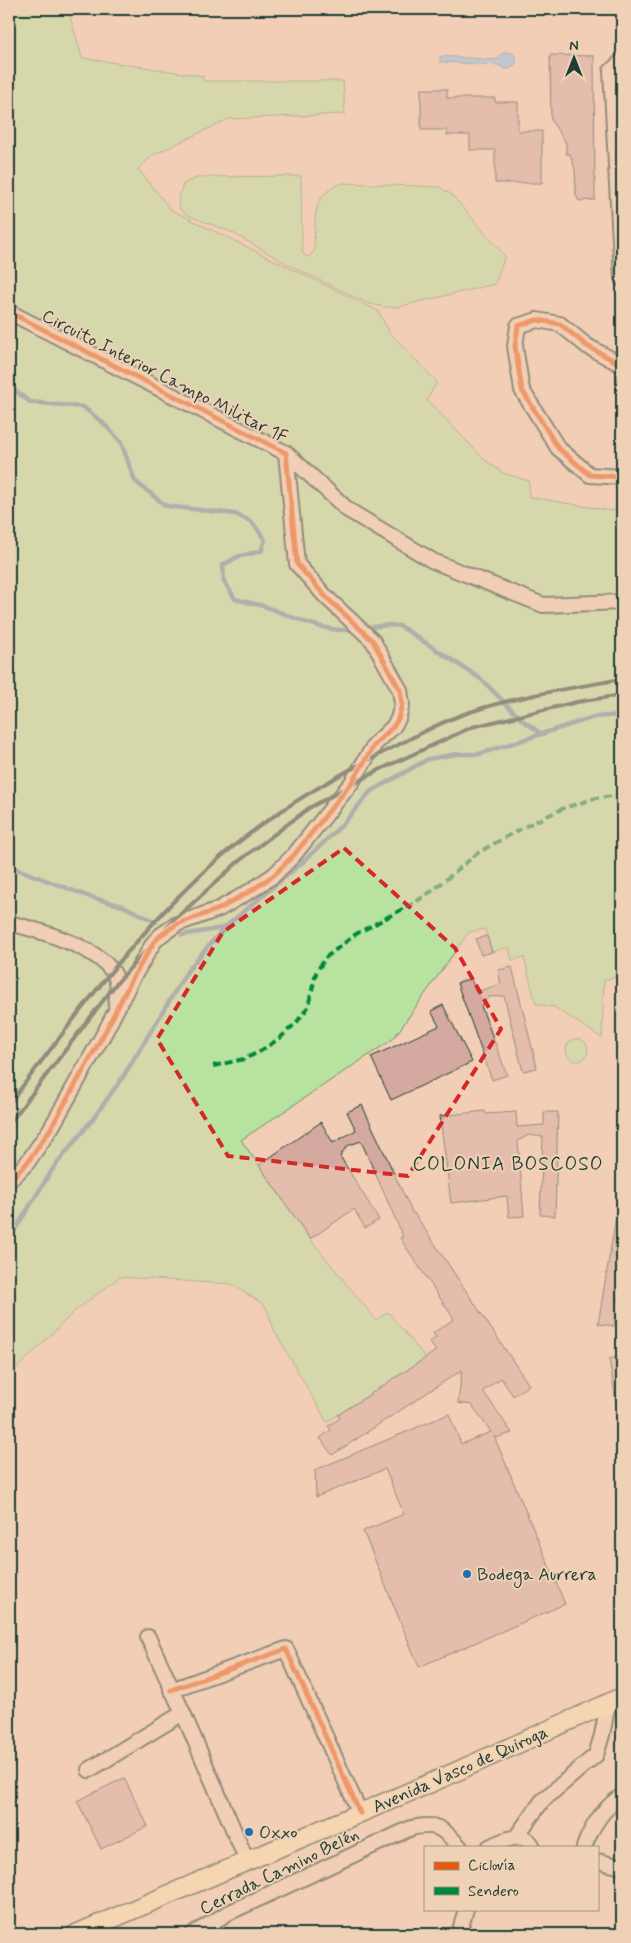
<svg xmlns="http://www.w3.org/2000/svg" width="631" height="1943" viewBox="0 0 631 1943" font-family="Mynerve,sans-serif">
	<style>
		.green { fill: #b7e2a0; stroke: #6b906a }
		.water { fill: #8bbfe8; stroke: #608ba0 }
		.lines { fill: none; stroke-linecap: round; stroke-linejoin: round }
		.stream { stroke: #608ba0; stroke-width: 4.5 }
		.building { fill: #d4a9a0; stroke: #1f3d34 }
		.minor-casing { stroke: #1f3d34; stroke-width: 18 }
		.major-casing { stroke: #1f3d34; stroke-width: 21 }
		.minor { stroke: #efd1b5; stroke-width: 14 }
		.major { stroke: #fbddab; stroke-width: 18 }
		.rail { stroke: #1f3d34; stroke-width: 4 }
		.quiet { stroke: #00873e; stroke-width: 4; stroke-dasharray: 8 4; stroke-linecap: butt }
		.cycleway-casing { stroke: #efd1b5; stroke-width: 8 }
		.cycleway { stroke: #e8590c; stroke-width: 5 }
		.marked { fill: none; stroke: #d62828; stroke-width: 4; stroke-dasharray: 10 6; stroke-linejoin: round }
		.poi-dot { fill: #1f6fb2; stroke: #efd1b5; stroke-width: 2 }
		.labels { text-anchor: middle; stroke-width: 4; stroke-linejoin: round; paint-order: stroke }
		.street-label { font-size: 18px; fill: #1f3d34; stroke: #efd1b5 }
		.poi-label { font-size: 18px; fill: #1f3d34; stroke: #efd1b5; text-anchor: start }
		.neighbourhood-label { font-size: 19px; letter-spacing: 1px; fill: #1f3d34; stroke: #efd1b5 }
	</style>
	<rect width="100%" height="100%" fill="#f2ceb6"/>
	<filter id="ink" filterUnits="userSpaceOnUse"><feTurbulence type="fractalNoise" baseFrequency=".02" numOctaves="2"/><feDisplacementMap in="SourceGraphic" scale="10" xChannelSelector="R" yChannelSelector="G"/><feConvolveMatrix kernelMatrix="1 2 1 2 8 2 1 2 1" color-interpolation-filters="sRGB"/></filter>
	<g filter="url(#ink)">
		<g class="green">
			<path d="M9,9h59l14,49 121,18v5h140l2,33 -116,5 -76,36 -15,14 33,41 207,101 12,22 47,49 -10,18 58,60 18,13 26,8v16l84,14 9,-11v475l-18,5 -2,58 -48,-31 -18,-3 -12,-47 -12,3 -3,-13 -17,5 -7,-23 -16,3 -76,107 -152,101 69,99 66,81 12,-8 38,46 -99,64 -53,-92 -7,-21 -4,-5 -32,-20 -111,-7 -44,33 -67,66z"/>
			<path d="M301,176l1,75 2,4 4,2 6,-5c2,-30 -5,-58 29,-69l96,4 13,8 53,61 -10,28 -98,23h-12l-15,-3 -22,-10 -59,-29 -58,-33 -44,-17 -7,-6 -2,-8 5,-17 16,-7z"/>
			<circle cx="577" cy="1050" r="11"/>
		</g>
		<path class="water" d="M506,52l6,1 4,4v6l-6,6h-6l-5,-4 -59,-3v-6l58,4 3,-6z"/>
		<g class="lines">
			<g class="stream">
				<path d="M9,386l21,16 53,5 19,15 19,20 14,39 31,25 69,8 17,8 13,18 -4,11 -24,6 -14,8 1,16 11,18c11,3 23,5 34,9 27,10 57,26 87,21"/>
				<path d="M364,628l23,-3 13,1 81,53 40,40 21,15"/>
				<path d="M9,866l81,31 33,9 33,16"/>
				<path d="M182,935l41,-7"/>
				<path d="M9,1239l45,-72 38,-47 31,-43 65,-107 36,-42 79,-66 40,-38 27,-32 58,-33 29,-5h22l115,-37 28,-2"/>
			</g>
		</g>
		<g class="building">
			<path d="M550,55l44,1 1,144 -16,1 -3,-6 -1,-26 -5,-15h-4v-11l-15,-23z"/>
			<path d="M421,89h26v9h48v4h23v29h24v52h-47v-33h-25v-15h-23v-5h-26z"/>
			<path d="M487,936l5,16 -11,3 -5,-16z"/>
			<path d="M512,967l25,101 -14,3 -19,-75 -15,1 -8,9 26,69 -15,5 -35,-97 14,-5 5,14 25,-8 -3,-14z"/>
			<path d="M443,1005l29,57 -81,38 -20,-43 68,-31 -8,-15z"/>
			<path d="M362,1105l51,109 1,-1 115,172 -16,11 -12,-18 -18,13 29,42 -16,5 -2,-2 71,168 -146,63 -56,-136 41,-17 -19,-45 -69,28 -1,-27 134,-56 12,30 30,-12 -19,-27 -14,-2 4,-33 -130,85 -12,-17 11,-8 -3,-4 12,-8 -2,-3 98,-64 -7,-9 7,-5 -3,-4 21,-14 -54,-81 3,-2 -42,-95 -14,5 -7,10 39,64 -14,8 -11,-19 -44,30 -51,-74 62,-43 12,21 23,-13 -9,-18z"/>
			<path d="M485,1111l1,3 30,-2 1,15 27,-2v-13h14l-3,104 -15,-1 3,-78 -15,-2 -10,6 6,75 -15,1 -2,-21 -56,7 -11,-87z"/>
			<path d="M616,1217h6v56l-4,26 4,3v18l-7,-2 -1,8 -16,-2z"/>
			<path d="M622,1356v44l-6,1 -7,-42z"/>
			<path d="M124,1778l24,48 -47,23 -24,-48z"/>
		</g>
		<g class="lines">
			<g class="minor-casing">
				<g id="minor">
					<path d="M622,61l-11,10 11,208"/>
					<path d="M9,312l277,141 11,111 29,33 47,44 27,49 2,14 -4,15 -5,8 -18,17 -23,38 -58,73 -20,20 -22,15 -33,19 -42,15 -16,11 -7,7 -22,37 -26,51 -55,98 -24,35 -18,18"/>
					<path d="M622,365l-35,-19 -27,-22 -23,-4 -19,6 -3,20 7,44 36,58 32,27 32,2"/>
					<path d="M286,453l62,57 85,51 110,44 79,-3"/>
					<path d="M9,923c29,7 95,25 107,55 3,7 1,19 0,27"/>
					<path d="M148,1637l35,76 64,148"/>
					<path d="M171,1690l115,-41 74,164"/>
					<path d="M89,1770l94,-57"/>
					<path d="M516,1837l26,-36 54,-46 6,-20 6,-31"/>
					<path d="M489,1847c12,-6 37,-18 44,0"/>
					<path d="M584,1847c8,-22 19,-39 38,-51"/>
					<path d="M597,1861l25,6"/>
					<path d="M193,1934l35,-21 183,-85c27,-6 31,0 49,19"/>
					<path d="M459,1934l7,-25"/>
				</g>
			</g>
			<g class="major-casing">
				<path id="major" d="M76,1934l357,-152 189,-85"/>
			</g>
			<use href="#minor" class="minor"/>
			<use href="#major" class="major"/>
			<g class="rail">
				<path d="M9,1104c56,-73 111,-150 177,-215 58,-59 127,-102 200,-138 27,-13 53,-29 81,-38 50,-17 104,-25 155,-34"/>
				<path d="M9,1124l106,-139 57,-63 67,-61 70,-53 70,-38 93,-43 105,-25 45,-7"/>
			</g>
			<path class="quiet" d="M213,1066l31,-7 15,-7 21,-14 17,-16 11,-15 8,-34 9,-15 31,-24 58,-31 18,-12 47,-39 49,-27 36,-17 32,-10 26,-3"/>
			<g class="cycleway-casing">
				<g id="cycleway">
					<path d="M9,312l277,141 11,111 29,33 47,44 27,49 2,14 -4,15 -5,8 -18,17 -23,38 -58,73 -20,20 -22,15 -33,19 -42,15 -16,11 -7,7 -22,37 -26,51 -55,98 -24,35 -18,18"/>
					<path d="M622,365l-35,-19 -27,-22 -23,-4 -19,6 -3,20 7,44 36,58 32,27 32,2"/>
					<path d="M171,1690l115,-41 74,164"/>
				</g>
			</g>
			<use href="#cycleway" class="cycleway"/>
		</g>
	</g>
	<path d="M0 0H631V1943H0ZM344,848l111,100 46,81 -93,147 -180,-20 -71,-117 66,-107z" fill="#f2ceb6" fill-opacity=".55" fill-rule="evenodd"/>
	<path class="marked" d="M344,848l111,100 46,81 -93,147 -180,-20 -71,-117 66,-107z"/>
	<g class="poi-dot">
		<circle cx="467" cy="1574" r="5"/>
		<circle cx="249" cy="1832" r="5"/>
	</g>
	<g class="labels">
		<g class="street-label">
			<text transform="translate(165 376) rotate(27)" y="6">Circuito Interior Campo Militar 1F</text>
			<text transform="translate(460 1769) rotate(-24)" y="6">Avenida Vasco de Quiroga</text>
			<text transform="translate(279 1871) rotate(-26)" y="6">Cerrada Camino Belén</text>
		</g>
		<g class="poi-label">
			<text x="477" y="1580">Bodega Aurrera</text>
			<text x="259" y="1838">Oxxo</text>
		</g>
		<g class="neighbourhood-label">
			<text x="508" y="1170">COLONIA BOSCOSO</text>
		</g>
	</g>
	<rect width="631" height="1943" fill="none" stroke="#efd1b5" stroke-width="30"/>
	<rect x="15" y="15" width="601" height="1913" fill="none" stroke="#1f3d34" stroke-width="2" filter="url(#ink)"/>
	<rect x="424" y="1846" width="175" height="65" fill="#efd1b5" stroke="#9c9681"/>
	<rect x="434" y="1862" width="25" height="8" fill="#e8590c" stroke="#9c9681"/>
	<text x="468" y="1870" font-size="15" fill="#1f3d34">Ciclovía</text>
	<rect x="434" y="1887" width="25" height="8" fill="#00873e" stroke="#9c9681"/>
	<text x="468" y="1896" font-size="15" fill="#1f3d34">Sendero</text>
	<g transform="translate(574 58)" stroke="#efd1b5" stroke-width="4" paint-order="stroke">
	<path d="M0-4L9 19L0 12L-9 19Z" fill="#1f3d34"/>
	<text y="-8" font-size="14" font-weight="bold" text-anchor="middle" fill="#1f3d34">N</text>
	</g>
</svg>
